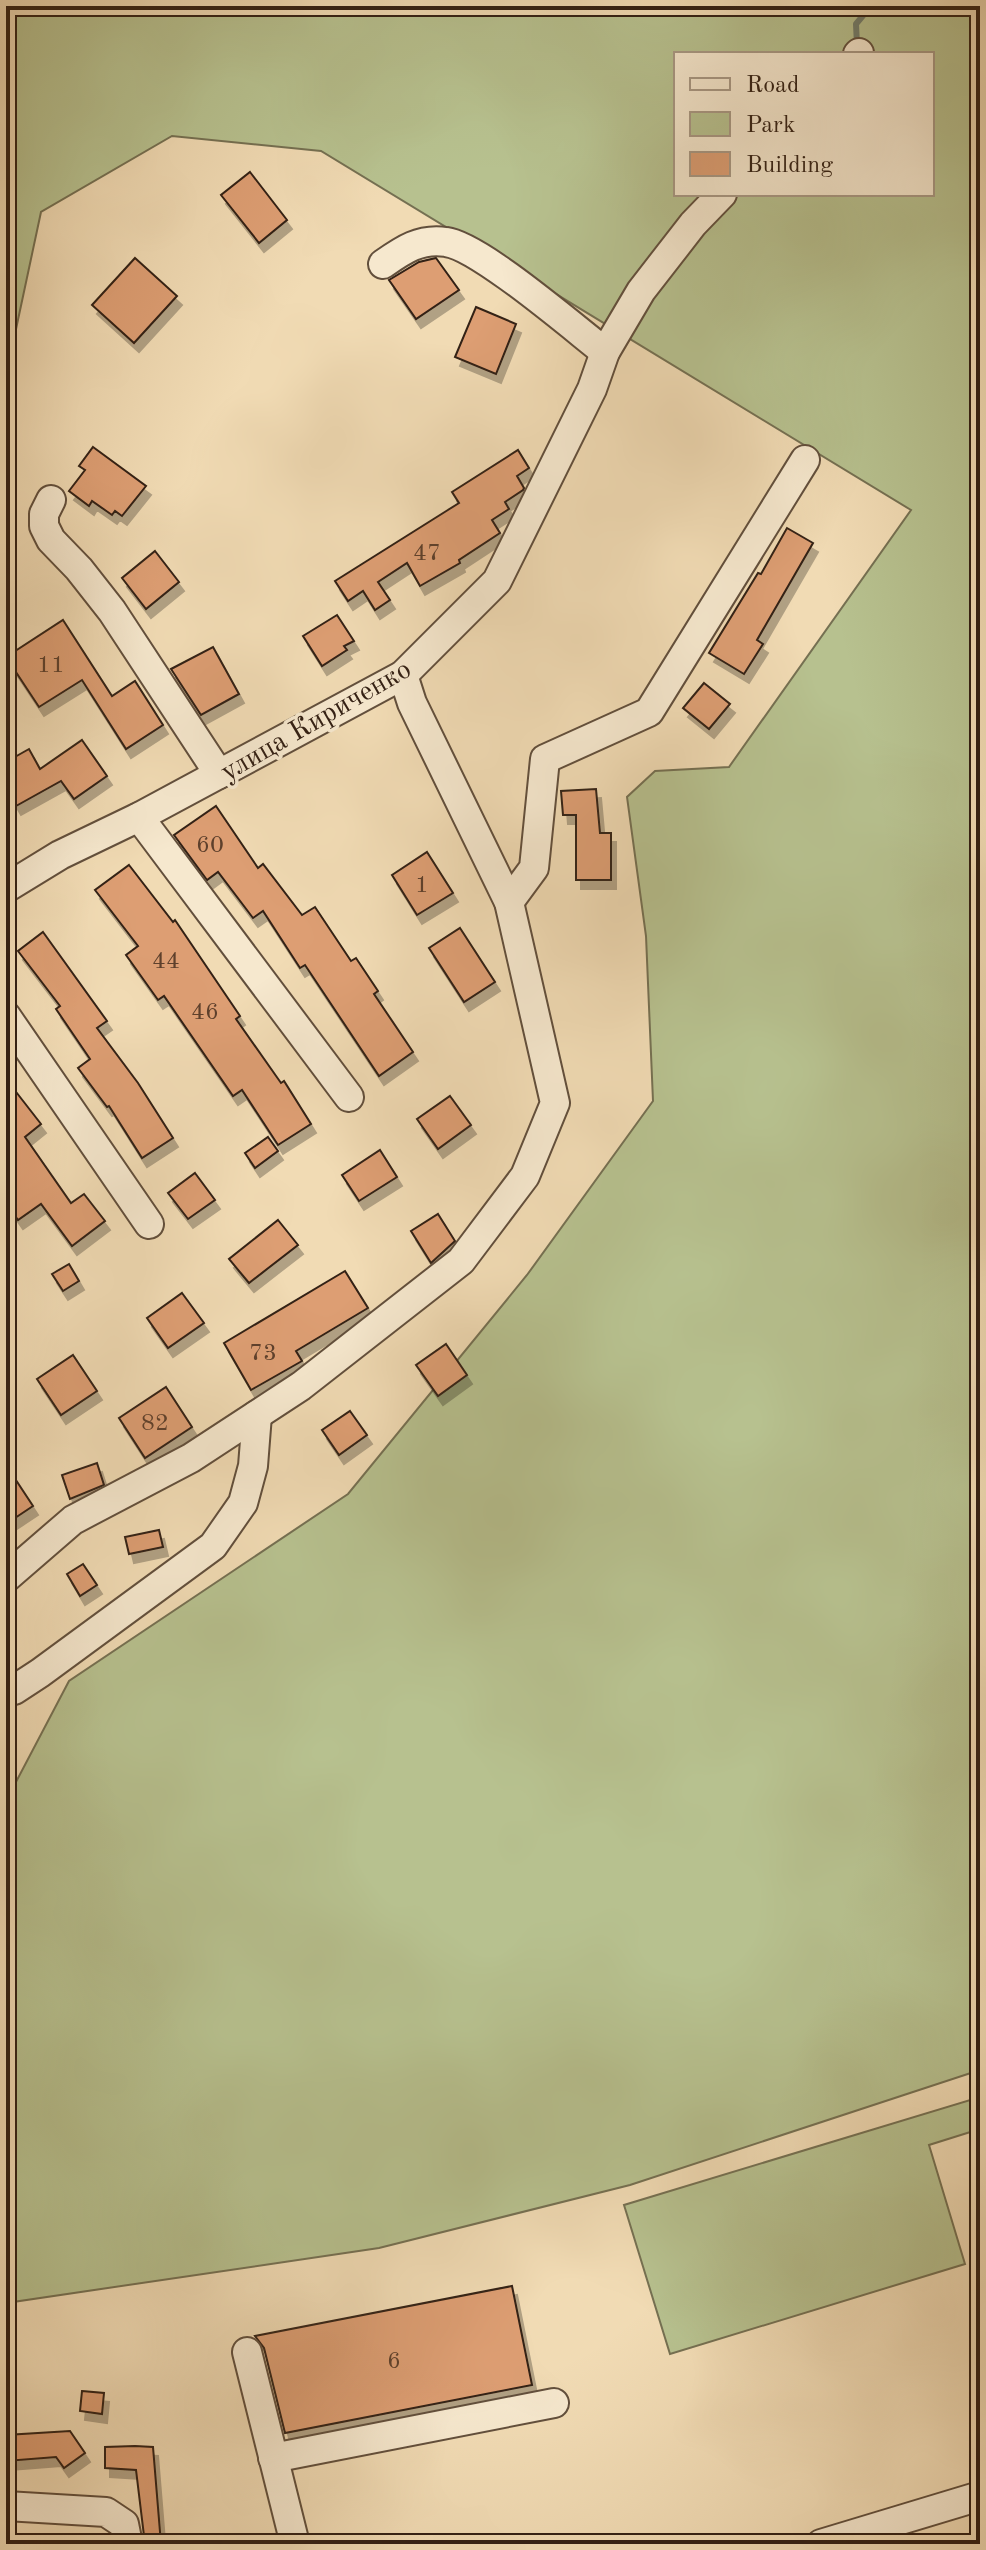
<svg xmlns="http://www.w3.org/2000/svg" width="986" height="2550" viewBox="0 0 986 2550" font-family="'Old Standard TT',serif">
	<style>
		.green { fill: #b7c18f; stroke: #757052; stroke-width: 2; fill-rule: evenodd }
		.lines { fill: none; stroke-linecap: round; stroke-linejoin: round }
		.stream { stroke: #717d6d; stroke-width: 6 }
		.building { fill: #dd9e73; stroke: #332014; stroke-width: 2; filter: url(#shadow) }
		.minor-casing { stroke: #624f3c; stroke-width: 32 }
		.minor { stroke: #f6e8ce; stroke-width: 28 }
		.labels { text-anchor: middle; stroke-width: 7; stroke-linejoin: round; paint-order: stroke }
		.number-label { font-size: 24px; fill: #5e402c }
		.street-label { font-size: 28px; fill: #332014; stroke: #f6e8ce }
	</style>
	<defs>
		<filter id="shadow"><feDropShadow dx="5" dy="9" stdDeviation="0" flood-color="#0004"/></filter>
	</defs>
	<rect width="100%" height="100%" fill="#f1dbb4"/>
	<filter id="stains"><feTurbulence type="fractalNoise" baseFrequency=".0025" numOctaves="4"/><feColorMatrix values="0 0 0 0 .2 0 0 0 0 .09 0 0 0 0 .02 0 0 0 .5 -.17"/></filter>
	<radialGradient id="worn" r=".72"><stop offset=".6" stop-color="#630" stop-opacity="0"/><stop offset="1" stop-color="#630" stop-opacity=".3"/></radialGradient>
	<g class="green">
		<path d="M6,6h974v2064l-350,115 -251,63 -373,55v-502l63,-120 279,-187 179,-219 126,-174 -7,-165 -19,-139 28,-26 74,-4 182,-257 -590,-359 -149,-15 -131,76 -35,164zM676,54h256v140h-256z"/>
		<path d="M980,2097v32l-51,16 36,119 -295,90 -46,-149z"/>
	</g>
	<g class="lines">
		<path class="stream" d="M857,45l-1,-21 15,-18"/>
	</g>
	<g class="building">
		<path d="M250,172l37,48 -28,23 -38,-48z"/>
		<path d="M135,258l42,38 -43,47 -42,-38z"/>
		<path d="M436,258l23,32 -43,29 -27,-39 30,-18z"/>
		<path d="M476,307l40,17 -20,50 -41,-17z"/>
		<path d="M93,447l53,39 -24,30 -7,-5 -3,4 -20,-14 -3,5 -20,-15 16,-21 -6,-4z"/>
		<path d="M518,450l11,18 -12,8 7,12 -1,2 -18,12 4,7 -17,11 8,13 -41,27 1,3 -40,23 -13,-23 -29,19 12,18 -15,10 -12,-19 -15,10 -13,-20 124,-78 -7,-11z"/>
		<path d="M787,528l26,15 -56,97 6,4 -19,30 -35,-21 49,-80 3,1z"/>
		<path d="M155,551l24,31 -33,27 -24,-31z"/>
		<path d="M337,615l17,26 -10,5 3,4 -25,16 -19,-30z"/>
		<path d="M63,620l49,76 23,-15 28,44 -37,24 -44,-69 -43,27 -33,-50z"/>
		<path d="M213,647l26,47 -38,21 -30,-46z"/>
		<path d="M704,683l26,21 -21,25 -26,-21z"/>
		<path d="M82,740l25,36 -33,23 -13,-18 -45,25 -10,-18v-26l23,-13 11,20z"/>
		<path d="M596,789l4,44h11v47h-35v-65h-13l-2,-24z"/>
		<path d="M216,806l42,62 5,-4 39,51 13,-8 36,54 5,-3 22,33 -4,3 39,58 -34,24 -74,-111 -5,3 -37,-57 -10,7 -35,-46 -11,8 -33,-45z"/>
		<path d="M427,852l26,41 -36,22 -25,-40z"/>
		<path d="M129,865l44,57 2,-2 65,96 -4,3 45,64 3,-2 27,43 -33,21 -36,-55 -9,6 -69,-100 -6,4 -32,-45 12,-9 -43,-56z"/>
		<path d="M460,928l35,54 -31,20 -35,-54z"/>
		<path d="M43,932l64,89 -10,7 41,55 35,55 -31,20 -33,-52 -2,1 -29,-39 12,-9 -34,-50 4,-3 -42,-55z"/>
		<path d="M6,1079l35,45 -16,13 46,66 13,-9 21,27 -33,25 -31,-42 -23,16 -12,-17z"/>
		<path d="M450,1096l21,29 -33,24 -21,-30z"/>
		<path d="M268,1137l10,14 -23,17 -10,-15z"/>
		<path d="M380,1150l17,27 -38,24 -17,-26z"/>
		<path d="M195,1173l20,27 -27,19 -20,-26z"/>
		<path d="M438,1214l17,27 -24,22 -20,-32z"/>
		<path d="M278,1220l20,25 -49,38 -20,-24z"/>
		<path d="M69,1264l10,17 -16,10 -11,-17z"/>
		<path d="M345,1271l23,37 -72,43 6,10 -51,29 -27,-47z"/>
		<path d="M182,1293l22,30 -36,25 -21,-30z"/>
		<path d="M446,1344l21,31 -29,21 -22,-31z"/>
		<path d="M73,1355l24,36 -36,24 -24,-36z"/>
		<path d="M166,1387l26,40 -47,31 -26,-40z"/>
		<path d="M350,1411l17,24 -28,20 -17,-25z"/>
		<path d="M97,1463l7,22 -34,14 -8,-24z"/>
		<path d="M6,1465l27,41 -27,18z"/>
		<path d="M159,1530l4,17 -34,7 -4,-17z"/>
		<path d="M83,1564l14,21 -17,11 -13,-22z"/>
		<path d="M512,2286l20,99 -247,48 -21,-85 -9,-12z"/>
		<path d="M82,2391l22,2 -2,21 -22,-3z"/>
		<path d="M70,2431l15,22 -21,15 -8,-11 -50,4v-26z"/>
		<path d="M135,2446l18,1 8,97h-16l-9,-74 -31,-2v-21z"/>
	</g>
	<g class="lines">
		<g class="minor-casing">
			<g id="minor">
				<path d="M858,54l1,-1"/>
				<path d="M383,264c20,-14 37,-26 63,-22 33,4 128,86 159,110"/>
				<path d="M51,500l-7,14v12l7,14 28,29 33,42 107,163"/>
				<path d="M139,817l210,280"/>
				<path d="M6,888l54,-33 79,-38 264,-142 94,-94 95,-192 13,-37 36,-61 52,-67 29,-30"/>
				<path d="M509,902l25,-34 11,-109 104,-47 156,-252"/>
				<path d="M6,1016l143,208"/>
				<path d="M6,1578l67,-58 118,-62 110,-72 160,-125 64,-85 30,-73 -46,-201 -97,-199 -9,-28"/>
				<path d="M6,1692l8,-2 26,-17 173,-127 30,-43 10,-37 4,-51"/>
				<path d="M247,2352l48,192"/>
				<path d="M273,2458l281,-55"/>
				<path d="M6,2506l100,6 18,12 4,20"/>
				<path d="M821,2544l159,-48"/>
			</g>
		</g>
		<use href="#minor" class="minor"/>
	</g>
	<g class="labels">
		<g class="number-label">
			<text x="427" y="560">47</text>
			<text x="51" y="672">11</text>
			<text x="210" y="852">60</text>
			<text x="422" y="892">1</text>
			<text x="166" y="968">44</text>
			<text x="205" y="1019">46</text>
			<text x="263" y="1360">73</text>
			<text x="155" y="1430">82</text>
			<text x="394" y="2368">6</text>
		</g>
		<g class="street-label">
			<text transform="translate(315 719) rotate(-30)" y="10">улица Кириченко</text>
		</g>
	</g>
	<rect width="986" height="2550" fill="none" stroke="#f1dbb4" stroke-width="32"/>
	<rect x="8" y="8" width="970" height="2534" fill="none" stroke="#332014" stroke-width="4"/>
	<rect x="16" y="16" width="954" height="2518" fill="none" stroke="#332014" stroke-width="2"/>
	<rect x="674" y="52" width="260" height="144" fill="#f6e8ce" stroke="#a89884" stroke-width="2"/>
	<rect x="690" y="78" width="40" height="12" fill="#f6e8ce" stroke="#a89884" stroke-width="2"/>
	<text x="746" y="92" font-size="24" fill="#332014">Road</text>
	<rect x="690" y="112" width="40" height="24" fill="#b7c18f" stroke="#a89884" stroke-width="2"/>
	<text x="746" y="132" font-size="24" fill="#332014">Park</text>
	<rect x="690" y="152" width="40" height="24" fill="#dd9e73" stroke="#a89884" stroke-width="2"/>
	<text x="746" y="172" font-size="24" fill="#332014">Building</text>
	<rect width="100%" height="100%" filter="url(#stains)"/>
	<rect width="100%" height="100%" fill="url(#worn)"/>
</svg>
